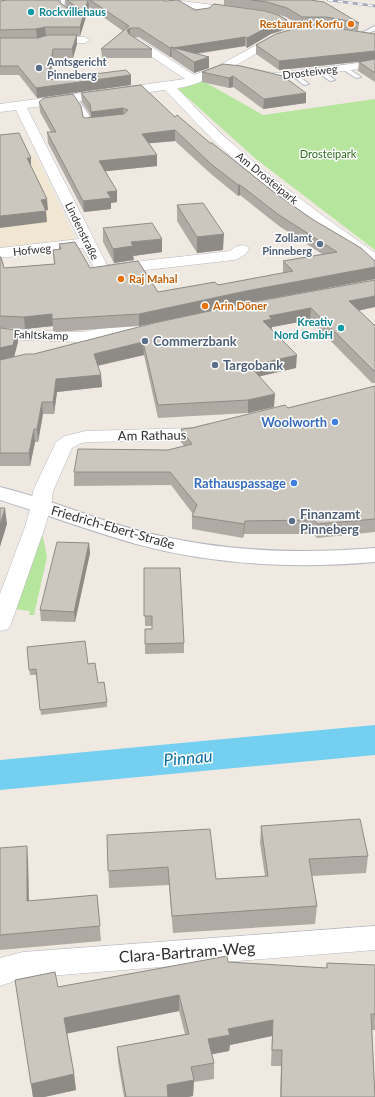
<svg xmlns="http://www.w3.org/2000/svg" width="375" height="1097" viewBox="0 0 375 1097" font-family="Lato,sans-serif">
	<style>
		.education { fill: #f0e6d1 }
		.green { fill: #b6e59e }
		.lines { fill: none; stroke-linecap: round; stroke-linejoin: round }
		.river { fill: #75cff0; fill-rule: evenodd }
		.lane-casing { stroke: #b4b7c1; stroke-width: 2 }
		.street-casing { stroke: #b4b7c1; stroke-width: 1 }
		.secondary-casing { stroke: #b4b7c1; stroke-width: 2 }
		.lane { fill: #fff; fill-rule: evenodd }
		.street { fill: #fff; fill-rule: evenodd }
		.secondary { fill: #fff; fill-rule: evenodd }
		.rail-casing { stroke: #a3a6b8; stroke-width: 2.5 }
		.rail { stroke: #fff; stroke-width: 1.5; stroke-dasharray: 5; stroke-linecap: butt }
		.wall { fill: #afaba4 }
		.shaded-wall { fill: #8e8b86 }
		.building { fill: #cbc7bf; stroke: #8e8b86 }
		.culture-dot { fill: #0f9aa8; stroke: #fff; stroke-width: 1.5 }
		.food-dot { fill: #e8710a; stroke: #fff; stroke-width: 1.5 }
		.service-dot { fill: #5c6f8a; stroke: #fff; stroke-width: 1.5 }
		.shop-dot { fill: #3f7fe0; stroke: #fff; stroke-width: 1.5 }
		.labels { text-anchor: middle; stroke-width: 3; stroke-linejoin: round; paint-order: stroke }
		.far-culture-label { font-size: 11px; font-weight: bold; fill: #0d838f; stroke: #fff; text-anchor: start }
		.far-food-label { font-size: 11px; font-weight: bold; fill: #c56008; stroke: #fff; text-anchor: start }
		.far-service-label { font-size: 11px; font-weight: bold; fill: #4e5e75; stroke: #fff; text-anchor: start }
		.far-street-label { font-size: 11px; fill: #2e2e2e; stroke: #fff }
		.far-park-label { font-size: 11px; fill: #2c6e1b; stroke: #fff }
		.service-label { font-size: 13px; font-weight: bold; fill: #4e5e75; stroke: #fff; text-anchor: start }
		.shop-label { font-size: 13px; font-weight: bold; fill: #366cbe; stroke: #fff; text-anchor: end }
		.street-label { font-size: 13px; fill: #2e2e2e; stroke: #fff }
		.near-street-label { font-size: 16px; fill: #2e2e2e; stroke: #fff }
		.near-water-label { font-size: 17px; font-style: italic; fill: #0d6fa3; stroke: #fff }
	</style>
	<rect width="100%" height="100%" fill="#efe9e1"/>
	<path class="education" d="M36,157l40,83 -76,9v-88z"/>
	<g class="green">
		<path d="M203,81l60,34 112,-16v151l-119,-91 -78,-70z"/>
		<path d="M42,535l1,2 4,20 -13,58h-5l1,-4 -15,-2z"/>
	</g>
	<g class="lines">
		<path class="river" d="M375,725v30l-375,35v-30z"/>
		<g class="lane-casing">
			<g id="lane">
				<path d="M61,0h4l-1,8 7,5v2h-4l-7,-7z"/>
				<path d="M375,26v4l-14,7 -5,-1z"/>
				<path d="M342,67h4l15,10 -5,1 -14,-9z"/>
				<path d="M317,70h4l14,10 -5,1 -13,-9z"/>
				<path d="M291,73h4l14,11 -5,1 -13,-10z"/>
				<path d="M73,98h4l12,17 1,9h4v2l-9,1 -2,-12 -11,-16z"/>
			</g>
		</g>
		<g class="street-casing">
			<g id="street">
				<path d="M145,0h29l63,8 5,3 -5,3 -87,-11z"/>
				<path d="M282,31l4,1 1,2 -1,2c-30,17 -76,48 -109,52 19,20 37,40 58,58 44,39 92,73 140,107v12l-5,-2c-49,-36 -100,-71 -145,-112 -21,-19 -40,-41 -60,-61l-138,18 80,157 123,-14c6,-5 10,-7 17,-5l2,3c-3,6 -9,9 -15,11l-132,15 -5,-2 -14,-25 -83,10v-10l79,-9 -63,-129 -16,2v-8l185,-25 -55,-37 -1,-2 1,-2h8l56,37 24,-9z"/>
				<path d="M46,37h39l5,3 -5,3h-37l-9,3h-39v-6h37z"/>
				<path d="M375,61v6l-98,12c-10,0 -19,-1 -28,-4l-2,-2 2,-2c8,-3 19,2 28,2z"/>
				<path d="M136,322l19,4 2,4 -2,4 -6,1 -13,-3 -54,10 -82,-3v-10l82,3z"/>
				<path d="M208,424l7,2 2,4 -2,4 -23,6 -102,2 -9,1 -9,5 -19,43 -2,15 -6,21 -34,97 -3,5 -8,2v-37l25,-67 6,-21 2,-15 23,-49 9,-6 21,-5 106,-3z"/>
				<path d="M375,926v24l-352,28 -23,8v-28l23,-6z"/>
			</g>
		</g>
		<g class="secondary-casing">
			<path id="secondary" d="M0,487c50,12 98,34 148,46 75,19 151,21 227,15v14c-80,7 -161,3 -239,-18 -46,-13 -91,-30 -136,-44z"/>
		</g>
		<use href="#lane" class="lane"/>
		<use href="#street" class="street"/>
		<use href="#secondary" class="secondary"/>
		<g class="rail-casing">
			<path id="rail" d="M328,0l47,6"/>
		</g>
		<use href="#rail" class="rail"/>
	</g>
	<g class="wall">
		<path d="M7,0h52v2l7,5 -1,-7h98l32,10 92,10 -1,9 -15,5 -24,14 -2,-2 -48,8 12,14 -15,5 -22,-15v-1h-2l-31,-20h-6l19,12v9h-50l-1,-9 22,-18 -34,-24 -9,29h-3v8l-4,14h-20l-3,22 81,-5v10l-94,13 -18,-23h-19v-74z"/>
		<path d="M224,0h86l49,23 -1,8 17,3v48l-17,-11 1,-9 16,-2 -96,10 -23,-16v-9l102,-14 -33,-5h-24l-15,-9 -20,-6 -42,-6z"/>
		<path d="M223,64l83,39 -43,6 -30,-22 -4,1 -27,-6v-10z"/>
		<path d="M81,93l94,24 100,76 37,26 63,42v18l-129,24 -107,23 -83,6 -3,-1v-5l-28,3 -25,-1v-71l4,11 50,-4 -1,-14 6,-1v-5l31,24 68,24 60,-7 65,-12v-12l39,-7 -43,-28 -39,-31 -2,1 -27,-22 -36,-33 -26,2 8,12v11l-52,5 12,20v11l-6,1v6l-27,3 -36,-69 -1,-11h4l-11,-20 -1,-10 44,15 2,1h6l-1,-4 -8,-12z"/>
		<path d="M177,205l46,45 -26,3 -20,-32z"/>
		<path d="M103,228l59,24 -29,4 1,4 -20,3 -11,-21z"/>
		<path d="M247,303l112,8 15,14h1v58h-3l-62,-63 -38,7 -1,3 25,38 -37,8 15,31 -26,6 -90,5 -14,-63 -46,11 3,9 1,12 -45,5 -3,22h-11l-5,28h-3l-5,24h-30v-138l18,14 -4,15 20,-3z"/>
		<path d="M375,386v146l-58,6 -4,-4h-69l-1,4 -51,-9v-13l1,-2 -22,-29 -97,1v-14l110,-26 -3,-4v-13l11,-1 96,-20z"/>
		<path d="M89,543l1,10 -15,69 -34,-1 -1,-11z"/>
		<path d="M144,568l40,75v10l-39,1v-25h7v-3h-7z"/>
		<path d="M27,647l61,17 10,19 9,19v5l-66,8 -5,-40h-6z"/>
		<path d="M261,826l107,30 -2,17 -54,3 5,30 -2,18 -142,9 -4,-48 -60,3 -2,-53 109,44 49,-3 -5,-33z"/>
		<path d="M0,848l28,12 1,41 68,-6 4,46 -101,9z"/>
		<path d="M228,962l98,6 1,-5 48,2v65h-3l3,67h-95l1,-31h-10l1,-30 -42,9 -1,6 -17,3 2,9v16l-20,3 -1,14 -5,1h-64l-6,-35 -1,-15 68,-13 -6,-23 -112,22 7,41 2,16 -32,7h-11l-18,-117 43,7z"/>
	</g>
	<g class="shaded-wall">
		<path d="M88,0l1,7 -9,29v-9z"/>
		<path d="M287,20l-1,9 -15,5 -24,14v-10l25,-13z"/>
		<path d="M45,27l1,9 -9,2 -1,-9z"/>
		<path d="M130,28v8l-3,-6z"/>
		<path d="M77,35v9l-4,14 -1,-9z"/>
		<path d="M245,37v9l-61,9 -12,-7z"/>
		<path d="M170,48h1l1,9h-2z"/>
		<path d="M53,49v9l-4,28 82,-11v10l-94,13 -1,-10 12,-8z"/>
		<path d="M375,51v9l-96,10v-9z"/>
		<path d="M209,57v11l-15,5v-11z"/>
		<path d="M233,76v11l-4,1v-10z"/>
		<path d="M306,93v10l-43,6 1,-10z"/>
		<path d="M123,108l1,10 -33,4v-10z"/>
		<path d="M175,130v11l-33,3v-10z"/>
		<path d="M157,155v11l-58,6v-11z"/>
		<path d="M27,158h4v10z"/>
		<path d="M238,185h2v10l-2,1z"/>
		<path d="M117,191v11l-6,1v6l-27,3 -1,-11 24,-9z"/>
		<path d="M47,199l1,11 -6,1 -1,-11z"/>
		<path d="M46,211l1,11 -47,6v-12z"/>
		<path d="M224,234l-1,16 -26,3v-16z"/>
		<path d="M162,239v13l-29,4 1,4 -20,3 -1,-14 18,-7z"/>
		<path d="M375,267v12l-129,24 -107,23v-12l107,-23z"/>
		<path d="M375,296v11l-27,6 1,-12z"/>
		<path d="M311,308l-1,12 -38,7 -1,4 -8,-10 6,-5z"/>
		<path d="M52,314l1,12 -28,3 -1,-12z"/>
		<path d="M17,330l1,12 -4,15 -14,4v-13z"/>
		<path d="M143,342l1,13 -49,11 -1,-12z"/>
		<path d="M297,355l-1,13 -47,11 1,-13z"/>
		<path d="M101,375l1,12 -45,5 -3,22 -1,-12 3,-23z"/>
		<path d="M275,394l-1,13 -26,6v-13z"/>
		<path d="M42,402l1,12 -5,28 -1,-13z"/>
		<path d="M34,429l1,13 -5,24 -1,-13z"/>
		<path d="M5,508l2,16 -7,23v-22z"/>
		<path d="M245,521l-1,13 -1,4 1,-14z"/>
		<path d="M89,543l1,10 -15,69 -1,-10z"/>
		<path d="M27,846l1,14 1,56 -2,-15z"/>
		<path d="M179,995v16l-114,23 -1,-16z"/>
		<path d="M273,1020l-1,16 -42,9 -1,6 -21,4v-16l20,-10z"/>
		<path d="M74,1074l2,16 -32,7h-11l-2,-13z"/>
		<path d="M194,1080l-1,16 -5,1h-21v-12z"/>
	</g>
	<g class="building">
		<path d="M7,0h52v2l18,13 5,-1v-3l-15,-11h21l-8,27h-35l-9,2 -36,1v-29z"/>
		<path d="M90,0h73l2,1 13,-1 17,10 14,-2 5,-4 51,7 13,4 9,5 -15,5 -25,13 -2,-1 -72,11 -2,-1v1h-1l-31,-20h-9l-3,2 2,4 23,15h-51l28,-23z"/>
		<path d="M251,0h59l14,2 35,21 -33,-6h-24l-15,-9 -20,-6z"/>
		<path d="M305,27h23l47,7v17l-96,10 -23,-16 20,-11 17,-5z"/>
		<path d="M48,35h29l-5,14h-19l-5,31 78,-10 5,5 -95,13 -18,-22h-18v-28h38z"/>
		<path d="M171,47l38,10 -15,5z"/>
		<path d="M375,59v14l-16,-11z"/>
		<path d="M223,64l18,2 42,10 23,17 -42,6 -31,-23 -4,2 -27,-6z"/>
		<path d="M141,85l34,32 2,-2 33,28h2l63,50 37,26 49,29 14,13v6l-129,24 -107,23 -84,5h-3v-5l-28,3 -24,-1v-59h1l3,11 51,-4 -2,-14 8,-1 -2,-5 16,-2 15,26 48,-7 20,31 57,-10 3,3 75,-14 -10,-10 54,-9 -58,-37 -39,-30h-2l-27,-21 -36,-34 -33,4 15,21 -58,6 18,30 -10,1 4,6 -28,3 -36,-69h9l-17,-30 5,-4 29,-4 8,12 2,11 2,1 39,-4 4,-4 -5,-2 -32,4 -1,-8 -9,-11z"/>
		<path d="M19,133l12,25h-4l20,41 -6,1 5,11 -46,5v-81z"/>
		<path d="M203,203l21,31 -27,3 -20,-32z"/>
		<path d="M152,223l10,16 -31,3 2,4 -20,3 -10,-21z"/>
		<path d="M375,280v16l-26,5 25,24h1v45l-1,1 -63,-63 -42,8 3,3 -9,2 34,34 -47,11 25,28 -27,6 -90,5 -15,-63 -49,12 7,21 -45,4 -3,23h-11l-5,27h-3l-5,24h-29v-93l26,-6h8l120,-31 93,-20z"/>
		<path d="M0,328l17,2 -4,15 -13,3z"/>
		<path d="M375,386v133l-57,5 -4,-4 -69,1 -1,3 -52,-8 5,-11 -27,-33h-96l4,-23 90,1 24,-6 -11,-15 11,-1 93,-23 3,3z"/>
		<path d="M0,508h5l-5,17z"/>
		<path d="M57,542l32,1 -15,69 -34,-2z"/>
		<path d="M144,568h36l4,75 -39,1v-15h7v-13h-8z"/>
		<path d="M85,641l3,23 7,-1 3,20 6,-1 3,20 -67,8 -4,-41 -7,1 -2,-23z"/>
		<path d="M360,819l8,37 -59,3 8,47 -145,10 -4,-49 -60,4 -1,-36 103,-6 6,50 52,-3 -7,-50z"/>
		<path d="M27,846v55l70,-6 3,31 -100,9v-87z"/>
		<path d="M227,956l1,6 99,6v-5l48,2v49h-4l4,83h-94l1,-47h-10l1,-30 -45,9 2,6 -22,4 6,24 -23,4 3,13 -27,5 1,12h-42l-9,-50 72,-13 -10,-39 -115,23 10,56 -43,10 -16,-104 40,-8 3,15z"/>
	</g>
	<g class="culture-dot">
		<circle cx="31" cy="12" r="4"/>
		<circle cx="341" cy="328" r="4"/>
	</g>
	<g class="food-dot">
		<circle cx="351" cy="24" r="4"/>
		<circle cx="121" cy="279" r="4"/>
		<circle cx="205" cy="306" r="4"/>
	</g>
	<g class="service-dot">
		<circle cx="39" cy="68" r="4"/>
		<circle cx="320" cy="244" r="4"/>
		<circle cx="145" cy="341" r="4"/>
		<circle cx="215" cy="365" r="4"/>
		<circle cx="292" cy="521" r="4"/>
	</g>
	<g class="shop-dot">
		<circle cx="335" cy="422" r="4"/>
		<circle cx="294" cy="483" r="4"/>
	</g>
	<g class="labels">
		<g class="far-culture-label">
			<text x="39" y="16">Rockvillehaus</text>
			<text x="333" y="326" text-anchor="end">Kreativ<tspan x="333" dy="13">Nord GmbH</tspan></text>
		</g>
		<g class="far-food-label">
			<text x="343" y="28" text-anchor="end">Restaurant Korfu</text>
			<text x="129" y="283">Raj Mahal</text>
			<text x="213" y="310">Arin Döner</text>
		</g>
		<g class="far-service-label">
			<text x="47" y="66">Amtsgericht<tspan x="47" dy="13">Pinneberg</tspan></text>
			<text x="312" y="242" text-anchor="end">Zollamt<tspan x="312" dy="13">Pinneberg</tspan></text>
		</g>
		<g class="far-street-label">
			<text transform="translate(310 72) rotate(-7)" y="4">Drosteiweg</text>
			<text transform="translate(267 178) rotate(39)" y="4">Am Drosteipark</text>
			<text transform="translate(82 231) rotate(64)" y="4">Lindenstraße</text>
			<text transform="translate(32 250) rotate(-6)" y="4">Hofweg</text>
			<text transform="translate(41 335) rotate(2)" y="4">Fahltskamp</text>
		</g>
		<g class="far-park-label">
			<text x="328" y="158">Drosteipark</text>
		</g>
		<g class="service-label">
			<text x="153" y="346">Commerzbank</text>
			<text x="223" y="370">Targobank</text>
			<text x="300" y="519">Finanzamt<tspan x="300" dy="15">Pinneberg</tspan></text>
		</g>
		<g class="shop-label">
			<text x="327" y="427">Woolworth</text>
			<text x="286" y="488">Rathauspassage</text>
		</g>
		<g class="street-label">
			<text transform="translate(152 435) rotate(-1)" y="5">Am Rathaus</text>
			<text transform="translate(113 527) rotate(16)" y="5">Friedrich-Ebert-Straße</text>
		</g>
		<g class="near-street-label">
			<text transform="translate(187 952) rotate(-4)" y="6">Clara-Bartram-Weg</text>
		</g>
		<g class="near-water-label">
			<text transform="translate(188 758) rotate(-5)" y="6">Pinnau</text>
		</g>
	</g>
</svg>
